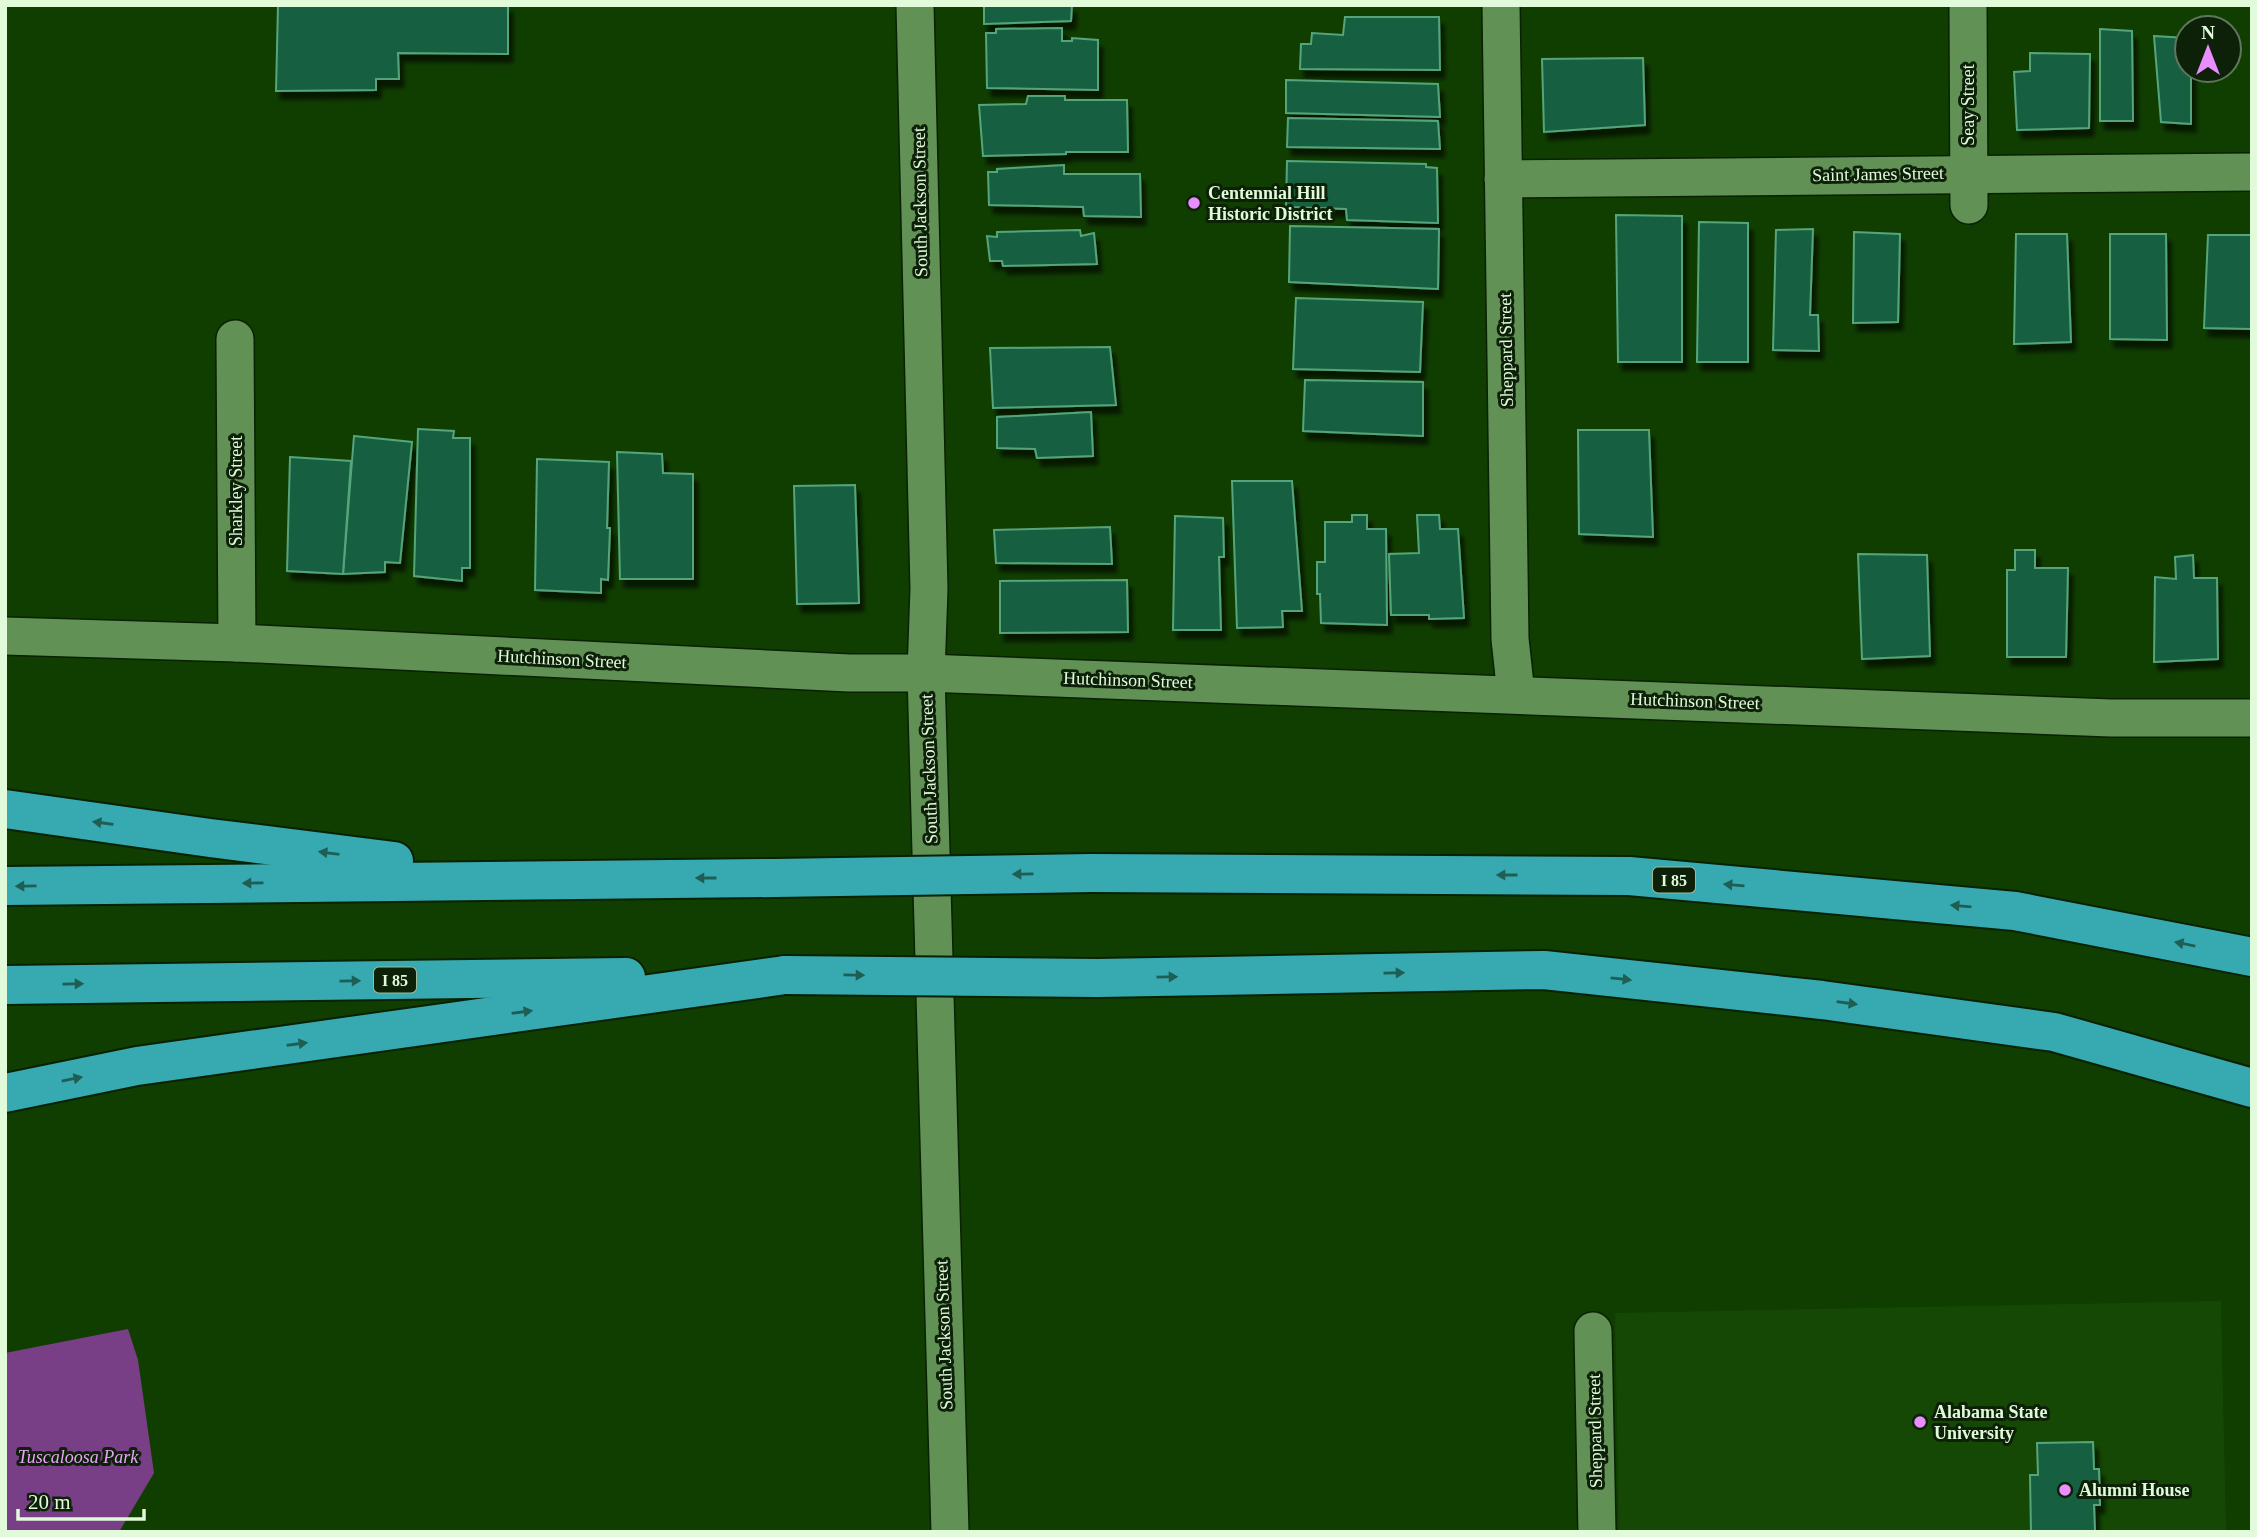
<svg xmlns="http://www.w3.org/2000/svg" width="2257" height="1537" viewBox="0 0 2257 1537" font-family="Georgia,serif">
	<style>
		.built { fill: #144804 }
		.green { fill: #783f86 }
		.building { fill: #165f3f; stroke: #55a57c; stroke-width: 2; filter: url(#shadow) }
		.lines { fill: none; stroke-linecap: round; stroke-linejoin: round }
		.minor-casing { stroke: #092104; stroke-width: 40 }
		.motorway-casing { stroke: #092104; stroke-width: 42 }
		.minor { stroke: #629156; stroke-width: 37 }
		.motorway { stroke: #36aab0; stroke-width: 38 }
		.motorway-bridge-casing { stroke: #092104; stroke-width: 42; stroke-linecap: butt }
		.motorway-bridge { stroke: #36aab0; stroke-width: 38 }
		.oneway { fill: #1f5e54 }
		.poi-dot { fill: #e88eff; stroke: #0d2008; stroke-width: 2.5 }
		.labels { text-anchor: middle; stroke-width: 6; stroke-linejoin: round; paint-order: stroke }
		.shield { fill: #0d2008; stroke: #a1b99b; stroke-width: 2 }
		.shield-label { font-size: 16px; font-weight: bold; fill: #e0fada }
		.street-label { font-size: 18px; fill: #e0fada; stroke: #0d2008 }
		.poi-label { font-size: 18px; font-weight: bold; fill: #e0fada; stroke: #0d2008; text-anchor: start }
		.park-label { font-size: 18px; font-style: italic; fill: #eaa3fb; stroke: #0d2008 }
	</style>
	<defs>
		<filter id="shadow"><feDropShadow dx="4.5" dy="8" stdDeviation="2" flood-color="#0009"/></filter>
	</defs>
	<rect width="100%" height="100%" fill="#103e01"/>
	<path class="built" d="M2221,1301l5,231h-607l-4,-219z"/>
	<path class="green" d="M128,1329l10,31 16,113 -35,59h-114v-179z"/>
	<g class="building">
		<path d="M278,5h230v49l-110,-1 1,26h-23v11l-100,1z"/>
		<path d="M984,5h88l-1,16 -87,3z"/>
		<path d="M1345,17h94l1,53 -140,-1 1,-25h10l1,-11 31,2z"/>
		<path d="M1062,28v13h10v-3l26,2v50l-111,-2 -1,-55h10v-4z"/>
		<path d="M2100,29l32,2 1,90h-33z"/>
		<path d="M2154,36l33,2v32h4v54l-30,-2z"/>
		<path d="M2030,53l60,1 -1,74 -72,2 -3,-58 16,-1z"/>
		<path d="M1643,58l2,67 -101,7 -2,-73z"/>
		<path d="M1286,80l152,4 2,33 -154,-4z"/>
		<path d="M1028,96h37v4h62l1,52h-62v2l-83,2 -4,-51 47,-1z"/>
		<path d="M1288,118l150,3 2,28 -153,-2z"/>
		<path d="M1287,161l139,3v3l11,1 1,55 -91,-3 -1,-11 -60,-2z"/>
		<path d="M1064,165v9h76l1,43 -57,-1 -1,-9 -94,-2 -1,-33h9v-3z"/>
		<path d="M1616,215l66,1v146h-64z"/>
		<path d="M1699,222l49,1v139h-51z"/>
		<path d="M1290,226l149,3 -1,60 -149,-7z"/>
		<path d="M1813,229l-3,86h8l1,36 -46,-1 3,-120z"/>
		<path d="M1080,230l1,6 13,-3 3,31 -94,2 -1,-5h-12l-3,-25 10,1v-5z"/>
		<path d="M1854,232l46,2 -2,88 -45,1z"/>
		<path d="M2016,234h51l4,108 -57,2z"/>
		<path d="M2110,234h56l1,106 -57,-1z"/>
		<path d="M2208,235h44v94l-48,-1z"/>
		<path d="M1296,298l127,4 -3,70 -127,-3z"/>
		<path d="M1110,347l6,58 -123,3 -3,-60z"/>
		<path d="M1305,380l118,2v54l-120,-5z"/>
		<path d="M1091,412l2,44 -56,2 -2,-9 -38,-1v-31z"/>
		<path d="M418,429l36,2 -1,7h17v130h-8v13l-48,-5z"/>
		<path d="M1578,430h71l4,107 -74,-3z"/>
		<path d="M354,436l58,6 -12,121 -15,-1v10l-42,2z"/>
		<path d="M617,452l45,2 1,19 30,1v105h-73z"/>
		<path d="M290,457l61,4 -8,113 -56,-3z"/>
		<path d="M537,459l72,3 -2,66h3l-2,52 -7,-1v14l-66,-3z"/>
		<path d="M1232,481h60l10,130h-20l1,16 -46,1z"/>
		<path d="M855,485l4,118 -62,1 -3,-118z"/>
		<path d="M1352,515h15v14h19l1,96 -66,-2 -1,-29h-3v-32h8v-40h27z"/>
		<path d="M1417,515h22l1,14h18l6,89 -35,1v-4h-38l-2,-61 30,-1z"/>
		<path d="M1175,516l48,2 1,39h-5l2,73h-48z"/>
		<path d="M1110,527l2,37 -116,-1 -2,-33z"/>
		<path d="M2015,550h20v18h33l-2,89h-59v-87h8z"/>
		<path d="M1858,554l69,1 3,101 -68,3z"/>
		<path d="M2193,555l1,23h23l1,81 -64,3 1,-85 21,2 -1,-22z"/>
		<path d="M1127,580l1,52 -128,1v-52z"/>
		<path d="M2093,1442l1,27h5l1,36h-6l1,26 -64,1 -1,-57h8l-1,-32z"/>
	</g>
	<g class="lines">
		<g class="minor-casing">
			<g id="minor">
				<path d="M915,5l14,584 -3,84 24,859"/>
				<path d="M1501,5l9,634 6,55"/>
				<path d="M1968,5l1,200"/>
				<path d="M1503,179l749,-7"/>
				<path d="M235,339l2,304"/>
				<path d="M5,636l232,7 612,30h77l1185,45h141"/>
				<path d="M1593,1331l4,201"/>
			</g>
		</g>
		<g class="motorway-casing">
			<g id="motorway">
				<path d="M5,809l205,29 184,23"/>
				<path d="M1091,873l538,3 386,35 237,46"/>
				<path d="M5,886l769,-8"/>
				<path d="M1098,978l446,-8 278,30 232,32 198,56"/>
				<path d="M5,985l621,-8"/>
				<path d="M5,1093l132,-27 648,-91"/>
			</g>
		</g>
		<use href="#minor" class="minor"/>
		<use href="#motorway" class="motorway"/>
		<g class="motorway-bridge-casing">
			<g id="motorway-bridge">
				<path d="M774,878l317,-5"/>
				<path d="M785,975l313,3"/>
			</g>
		</g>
		<use href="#motorway-bridge" class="motorway-bridge"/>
	</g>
	<defs><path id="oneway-solid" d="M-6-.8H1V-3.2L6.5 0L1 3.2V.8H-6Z" transform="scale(1.75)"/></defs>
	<g class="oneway">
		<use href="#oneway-solid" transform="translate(103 823) rotate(-172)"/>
		<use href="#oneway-solid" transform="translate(329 853) rotate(-173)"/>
		<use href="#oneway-solid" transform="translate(1023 874) rotate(179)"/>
		<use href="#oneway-solid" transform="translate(1507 875) rotate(-180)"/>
		<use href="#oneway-solid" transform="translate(706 878) rotate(180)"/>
		<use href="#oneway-solid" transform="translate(253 883) rotate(179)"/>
		<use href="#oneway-solid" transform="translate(1734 885) rotate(-175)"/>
		<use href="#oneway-solid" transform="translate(26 886) rotate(179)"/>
		<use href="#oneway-solid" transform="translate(1961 906) rotate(-175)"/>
		<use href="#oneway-solid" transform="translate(2185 944) rotate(-169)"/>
		<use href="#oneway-solid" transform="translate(1394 973) rotate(-1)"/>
		<use href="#oneway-solid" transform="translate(854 975) rotate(1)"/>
		<use href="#oneway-solid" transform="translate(1167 977) rotate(-1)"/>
		<use href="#oneway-solid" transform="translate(1621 979) rotate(6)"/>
		<use href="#oneway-solid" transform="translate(350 981) rotate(-1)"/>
		<use href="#oneway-solid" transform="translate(73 984) rotate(-1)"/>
		<use href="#oneway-solid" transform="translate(1847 1003) rotate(8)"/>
		<use href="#oneway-solid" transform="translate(522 1012) rotate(-8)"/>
		<use href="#oneway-solid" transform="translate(297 1044) rotate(-8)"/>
		<use href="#oneway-solid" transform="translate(72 1079) rotate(-11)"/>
	</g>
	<g class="poi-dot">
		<circle cx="1194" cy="203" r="7"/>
		<circle cx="1920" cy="1422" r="7"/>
		<circle cx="2065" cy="1490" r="7"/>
	</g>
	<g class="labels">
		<g class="shield">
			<rect x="1653" y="867.5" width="42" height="25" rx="5"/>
			<rect x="374" y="967.5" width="42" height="25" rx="5"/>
		</g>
		<g class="shield-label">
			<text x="1674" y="886">I 85</text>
			<text x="395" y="986">I 85</text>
		</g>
		<g class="street-label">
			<text transform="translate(1968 105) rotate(-90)" y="6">Seay Street</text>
			<text transform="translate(1878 174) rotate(-1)" y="6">Saint James Street</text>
			<text transform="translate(920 202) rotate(-91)" y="6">South Jackson Street</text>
			<text transform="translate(1506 350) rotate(-91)" y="6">Sheppard Street</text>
			<text transform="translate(236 491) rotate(-90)" y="6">Sharkley Street</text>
			<text transform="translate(562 659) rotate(3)" y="6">Hutchinson Street</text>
			<text transform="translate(1128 680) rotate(2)" y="6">Hutchinson Street</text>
			<text transform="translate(1695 701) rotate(2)" y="6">Hutchinson Street</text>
			<text transform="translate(929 769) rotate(-92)" y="6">South Jackson Street</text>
			<text transform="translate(944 1335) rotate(-92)" y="6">South Jackson Street</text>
			<text transform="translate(1595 1431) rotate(-91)" y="6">Sheppard Street</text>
		</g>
		<g class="poi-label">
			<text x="1208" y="199">Centennial Hill<tspan x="1208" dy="21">Historic District</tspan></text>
			<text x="1934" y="1418">Alabama State<tspan x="1934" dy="21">University</tspan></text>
			<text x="2079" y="1496">Alumni House</text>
		</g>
		<g class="park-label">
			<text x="78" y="1463">Tuscaloosa Park</text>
		</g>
	</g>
	<rect width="2257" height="1537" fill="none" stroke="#e0fada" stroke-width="14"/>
	<g transform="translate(2208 49)"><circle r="33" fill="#0d2008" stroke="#61775c" stroke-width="2"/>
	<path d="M0-5L12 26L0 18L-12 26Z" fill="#e88eff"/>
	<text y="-10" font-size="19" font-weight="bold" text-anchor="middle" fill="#e0fada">N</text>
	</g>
	<path d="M18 1509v10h126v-10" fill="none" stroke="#e0fada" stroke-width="3.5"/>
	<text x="28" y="1509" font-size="21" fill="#e0fada" stroke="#0d2008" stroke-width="5" paint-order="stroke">20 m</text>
</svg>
